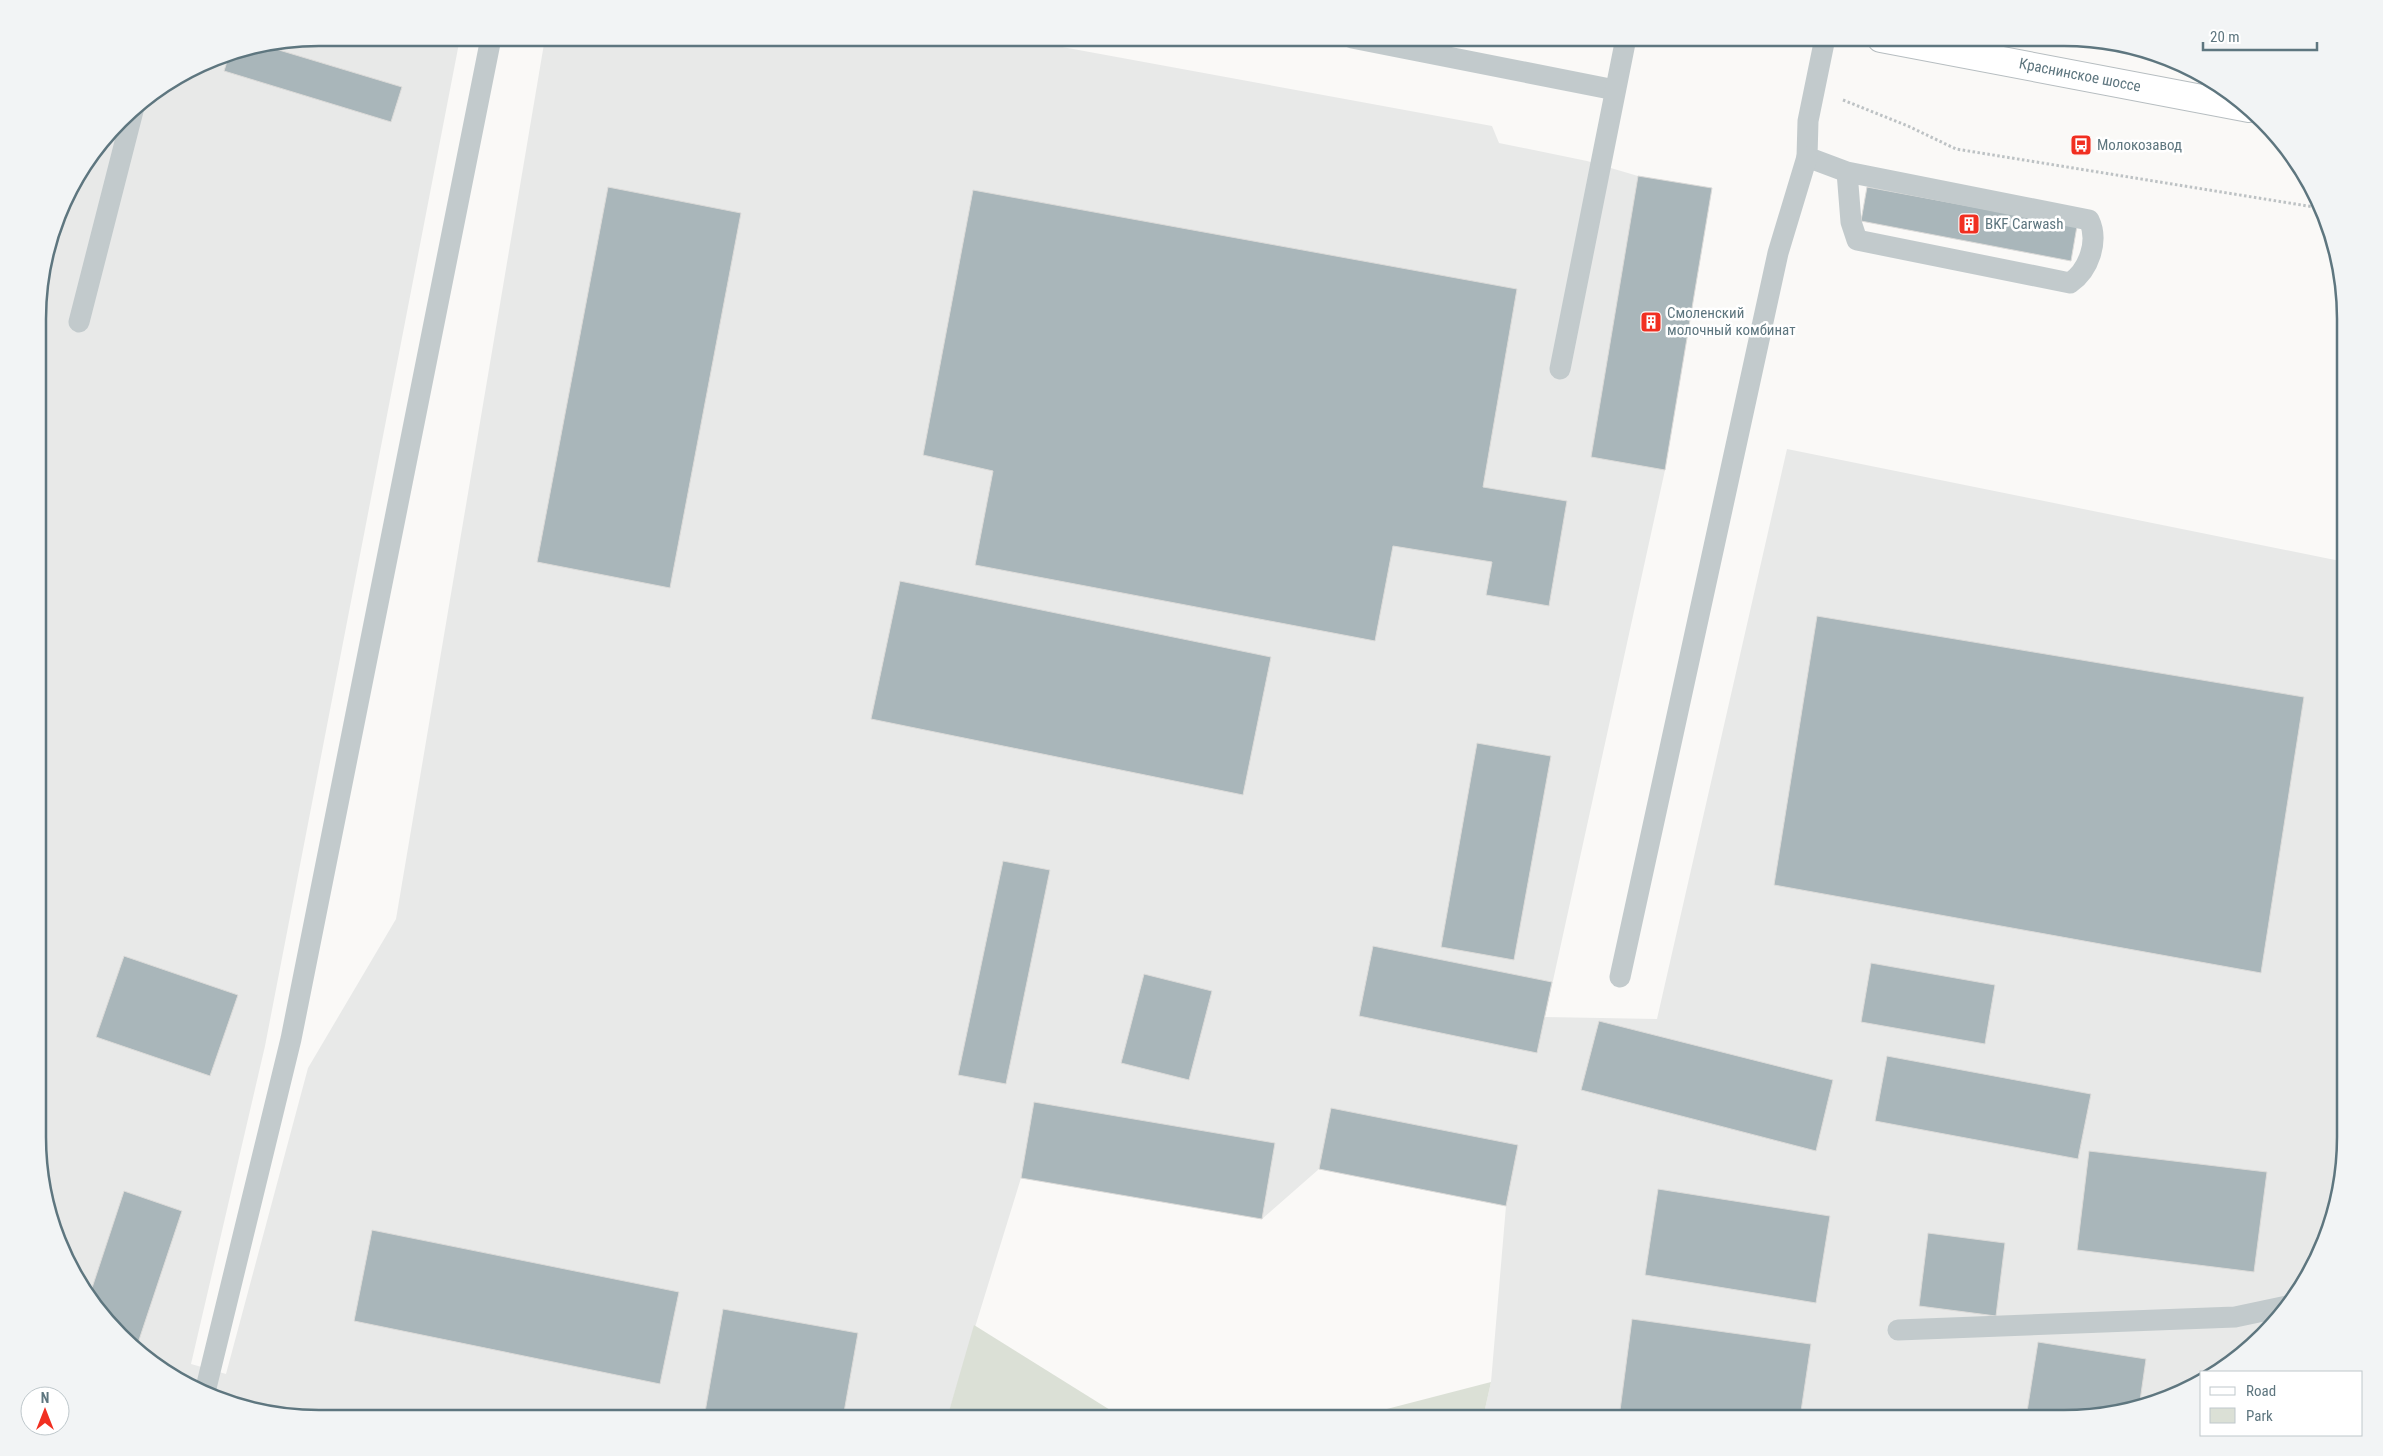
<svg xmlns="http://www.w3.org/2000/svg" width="2383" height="1456" viewBox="0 0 2383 1456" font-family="'Roboto Condensed',sans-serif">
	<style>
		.built { fill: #e8e9e8 }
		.green { fill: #dbe0d6 }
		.building { fill: #a9b6ba; stroke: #dcdbd9 }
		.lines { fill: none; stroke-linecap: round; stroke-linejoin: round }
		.primary-casing { stroke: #b6bdc0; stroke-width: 30 }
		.path { stroke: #bdc2c4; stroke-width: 3; stroke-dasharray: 2.5 2.5; stroke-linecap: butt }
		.lane { stroke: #c2cacc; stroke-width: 21 }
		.primary { stroke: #fff; stroke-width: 28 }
		.labels { text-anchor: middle; stroke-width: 5; stroke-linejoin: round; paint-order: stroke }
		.street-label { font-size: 15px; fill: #5e767f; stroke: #fff }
		.poi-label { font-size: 15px; fill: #5e767f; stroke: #fff; text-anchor: start }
		.rim { fill: none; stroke: #5e767f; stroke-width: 2.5 }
	</style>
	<rect width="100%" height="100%" fill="#faf9f7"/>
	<path class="built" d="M319,38h141l-195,1008 -74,318 35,10 82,-306 88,-149 149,-881h468l479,88 7,17 88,18 51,15 74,12 -47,282 -120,547 112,2 130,-570 558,113v593l-14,72 -33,66 -48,55 -33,24h-15v10l-65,27 -55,9h-599l8,-36 15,-176 -187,-37 -57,50 -241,-41 -74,240h-628l-90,-14 -66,-33 -78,-78 -32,-65 -13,-54v-891l27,-89 66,-86 79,-49z"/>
	<g class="green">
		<path d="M974,1325l149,93h-176z"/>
		<path d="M1491,1382l-8,36h-131z"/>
	</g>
	<g class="building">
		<path d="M269,47l133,40 -11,35 -167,-51 5,-16z"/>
		<path d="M1638,176l74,12 -47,282 -74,-13z"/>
		<path d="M608,187l133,26 -71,375 -133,-26z"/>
		<path d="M1867,187l210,39 -6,35 -210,-40z"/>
		<path d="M973,190l544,99 -34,198 84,14 -18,105 -63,-11 6,-33 -99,-16 -18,95 -400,-76 18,-94 -70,-16z"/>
		<path d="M900,581l371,76 -28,138 -372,-76z"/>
		<path d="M1817,616l487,81 -43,276 -487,-88z"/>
		<path d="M1477,743l74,13 -37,204 -73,-13z"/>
		<path d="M1003,861l47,9 -44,214 -48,-9z"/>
		<path d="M1373,946l179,36 -15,71 -178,-37z"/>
		<path d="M124,956l114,39 -28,81 -114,-39z"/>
		<path d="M1871,963l124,22 -10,59 -124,-22z"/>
		<path d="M1144,974l68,17 -23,89 -68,-17z"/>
		<path d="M1599,1021l234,59 -17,71 -235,-61z"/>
		<path d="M1887,1056l204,38 -13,65 -203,-38z"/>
		<path d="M1034,1102l241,41 -13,76 -241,-41z"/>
		<path d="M1331,1108l187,37 -12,61 -187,-37z"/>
		<path d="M2089,1151l178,21 -13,100 -177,-22z"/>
		<path d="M1658,1189l172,27 -14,87 -171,-28z"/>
		<path d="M124,1191l58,20 -45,135 -48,-49z"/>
		<path d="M372,1230l307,62 -19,92 -306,-63z"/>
		<path d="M1928,1233l77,10 -9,73 -77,-10z"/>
		<path d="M723,1309l135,24 -15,85h-139z"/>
		<path d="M1632,1319l179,25 -11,74h-181z"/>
		<path d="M2038,1342l108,17 -7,49 -57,10h-56z"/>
	</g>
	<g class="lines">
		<g class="primary-casing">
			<path id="primary" d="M1881,38l368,70"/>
		</g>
		<path class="path" d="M1843,100l65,26 48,23 364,59"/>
		<g class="lane">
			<path d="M1352,38l263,52"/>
			<path d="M1825,38l-17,83 -1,36 40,15 242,48c10,21 0,50 -19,63l-213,-43 -6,-18 -4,-50"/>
			<path d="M1986,38l8,20"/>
			<path d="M79,322l55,-215"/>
			<path d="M1560,369l66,-331"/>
			<path d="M1620,977l158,-724 29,-96"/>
			<path d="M1898,1330l337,-13 52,-11"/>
			<path d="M205,1392l86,-353 200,-1001"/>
		</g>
		<use href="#primary" class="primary"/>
	</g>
	<defs>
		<g id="bus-square" transform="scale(1.125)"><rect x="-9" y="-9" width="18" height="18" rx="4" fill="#f12f21" stroke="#fff"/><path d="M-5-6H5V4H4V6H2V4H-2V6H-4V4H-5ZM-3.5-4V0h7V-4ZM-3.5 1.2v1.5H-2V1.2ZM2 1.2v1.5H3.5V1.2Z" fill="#fff"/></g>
		<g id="building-square" transform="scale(1.125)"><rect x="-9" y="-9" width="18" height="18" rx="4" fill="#f12f21" stroke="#fff"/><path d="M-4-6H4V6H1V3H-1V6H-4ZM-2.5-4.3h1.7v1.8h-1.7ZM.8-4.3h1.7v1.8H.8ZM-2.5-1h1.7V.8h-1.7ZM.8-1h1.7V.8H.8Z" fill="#fff"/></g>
	</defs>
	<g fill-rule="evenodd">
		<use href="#bus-square" x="2081" y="145"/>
		<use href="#building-square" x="1969" y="224"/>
		<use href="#building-square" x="1651" y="322"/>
	</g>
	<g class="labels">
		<g class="street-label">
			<text transform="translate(2080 75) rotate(11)" y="5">Краснинское шоссе</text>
		</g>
		<g class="poi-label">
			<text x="2097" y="150">Молокозавод</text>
			<text x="1985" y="229">BKF Carwash</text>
			<text x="1667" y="318">Смоленский<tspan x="1667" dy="17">молочный комбинат</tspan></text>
		</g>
	</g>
	<path d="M0 0H2383V1456H0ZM319 46H2064A273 273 0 0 1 2337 319V1137A273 273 0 0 1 2064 1410H319A273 273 0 0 1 46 1137V319A273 273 0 0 1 319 46Z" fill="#f2f4f5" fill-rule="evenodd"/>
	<path class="rim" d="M319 46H2064A273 273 0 0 1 2337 319V1137A273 273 0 0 1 2064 1410H319A273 273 0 0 1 46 1137V319A273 273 0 0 1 319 46Z"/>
	<rect x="2200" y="1371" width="162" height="65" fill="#ffffff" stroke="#bfc8cc"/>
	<rect x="2210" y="1387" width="25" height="8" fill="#ffffff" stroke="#bfc8cc"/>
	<text x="2246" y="1396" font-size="15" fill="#5e767f">Road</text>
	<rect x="2210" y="1408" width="25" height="15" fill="#dbe0d6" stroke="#bfc8cc"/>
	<text x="2246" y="1421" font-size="15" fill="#5e767f">Park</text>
	<g transform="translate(45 1411)"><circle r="24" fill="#ffffff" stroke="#bfc8cc"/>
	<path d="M0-4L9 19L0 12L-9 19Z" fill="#f12f21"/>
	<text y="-8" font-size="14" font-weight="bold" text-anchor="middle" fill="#5e767f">N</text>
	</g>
	<path d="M2203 42v8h114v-8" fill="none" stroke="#5e767f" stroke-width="2.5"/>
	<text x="2210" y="42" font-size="15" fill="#5e767f" stroke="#ffffff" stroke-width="4" paint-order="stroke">20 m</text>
</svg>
